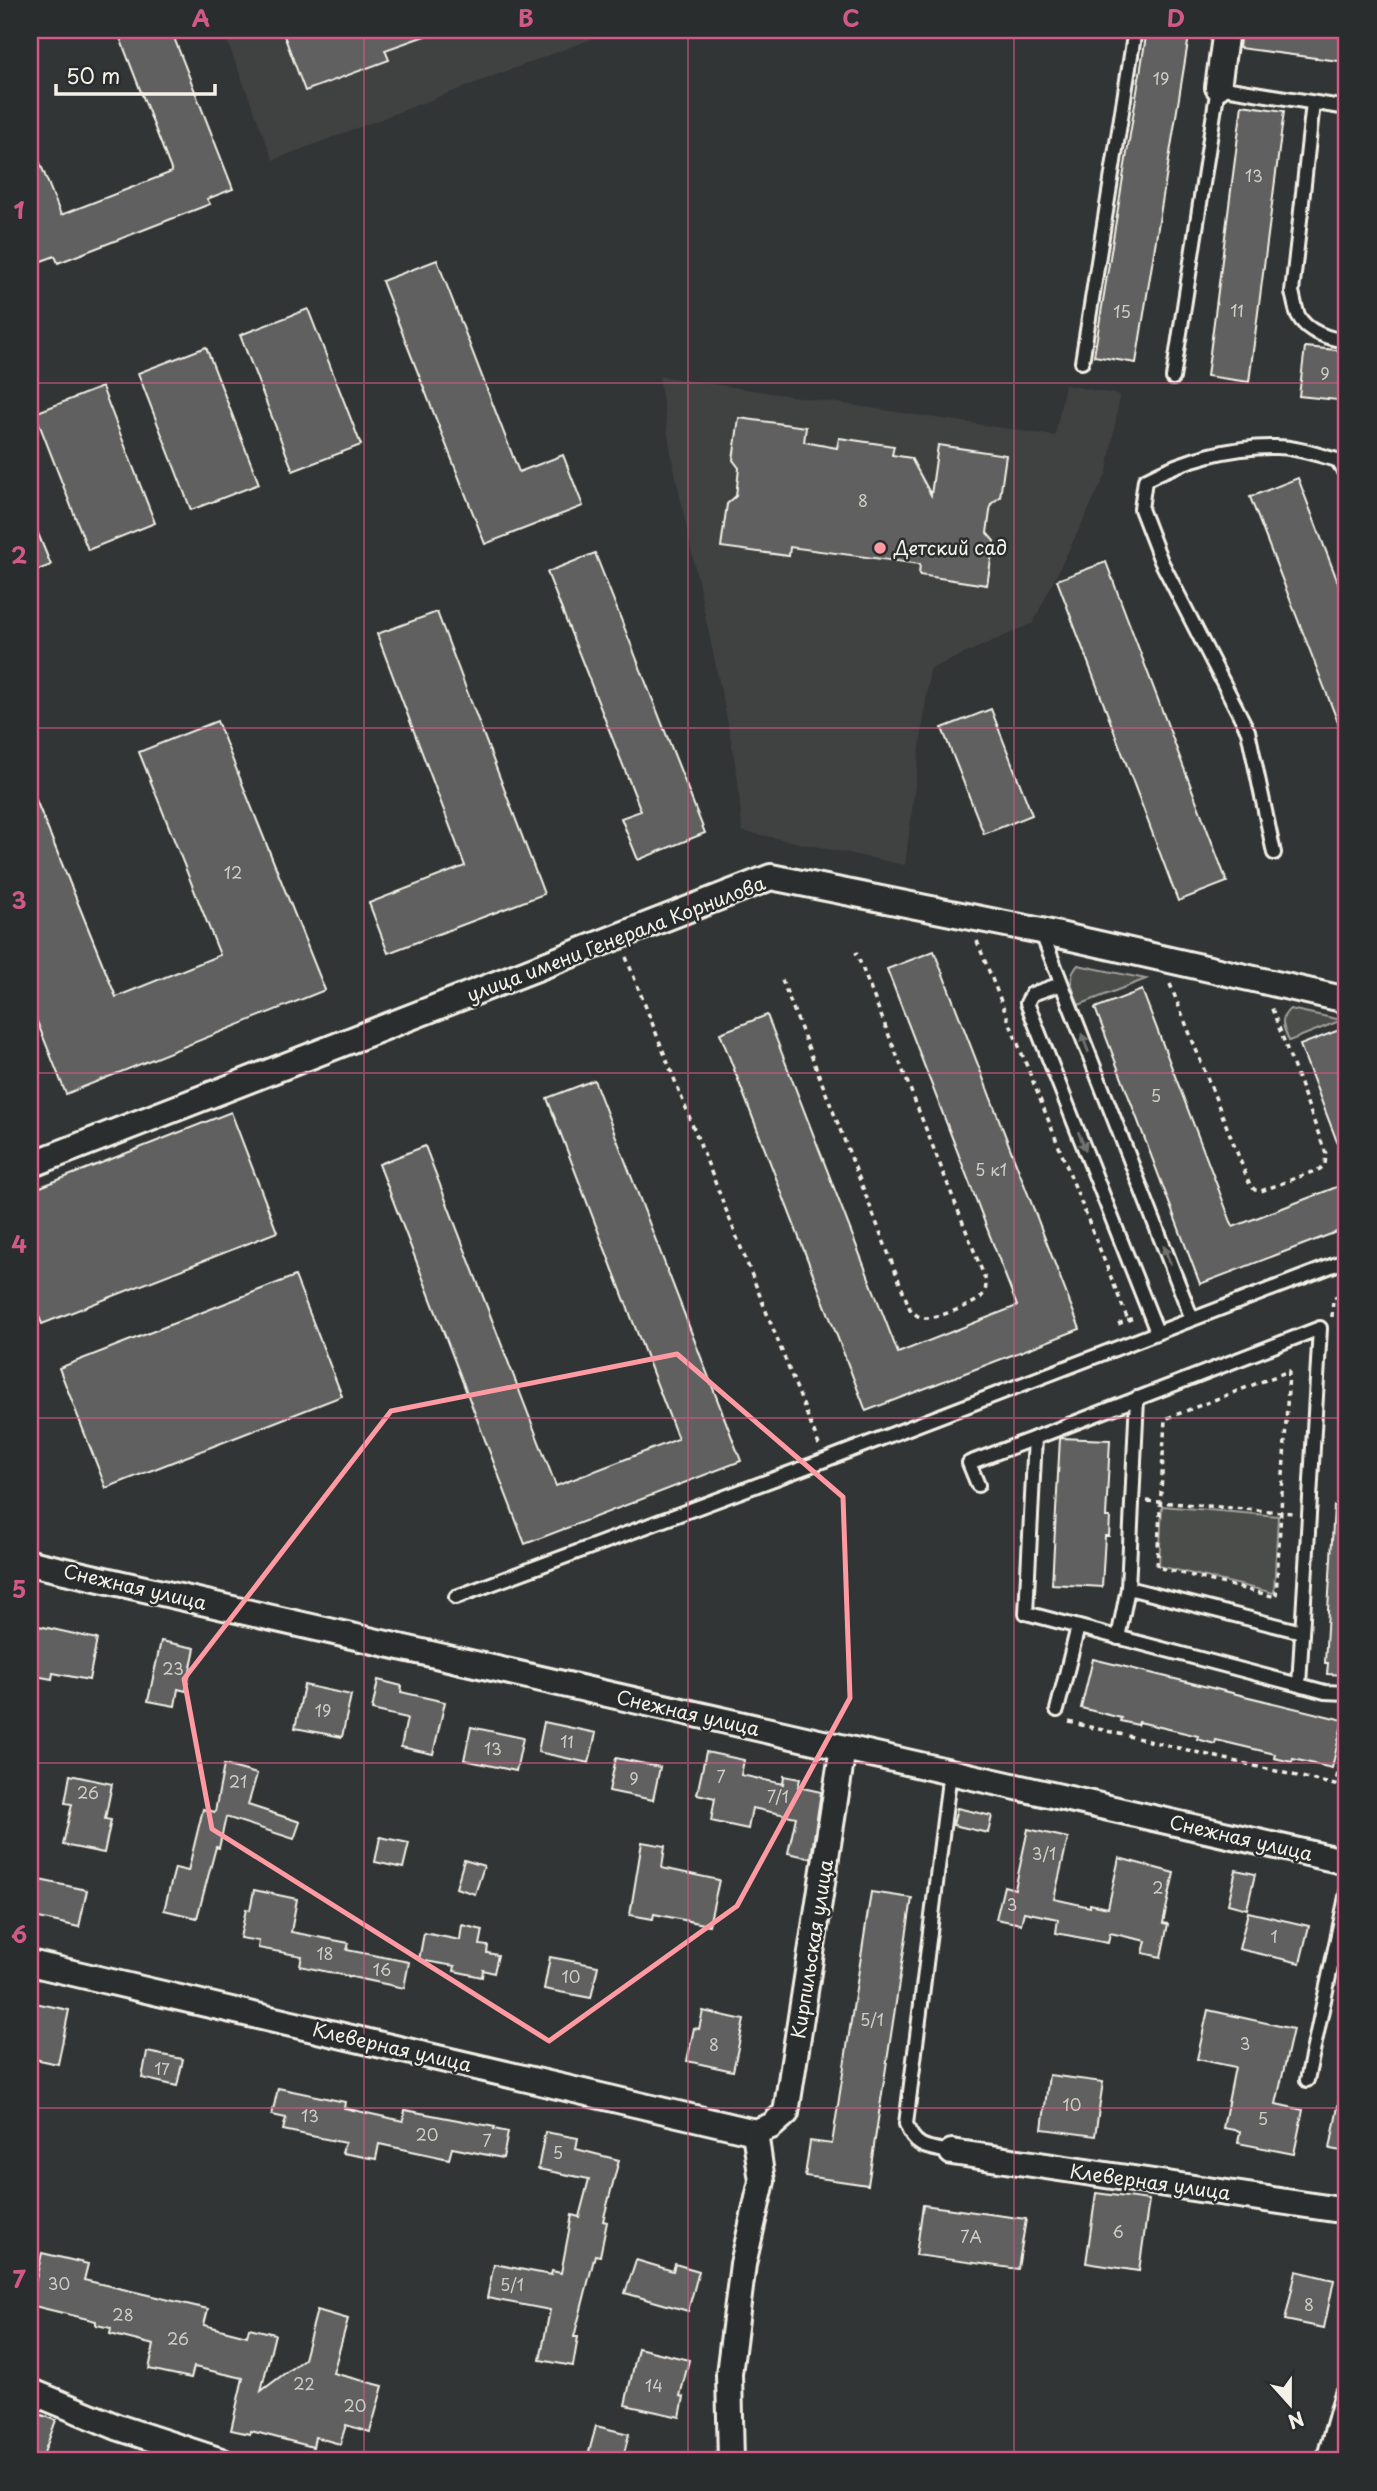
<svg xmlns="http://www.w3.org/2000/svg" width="1377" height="2491" viewBox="0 0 1377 2491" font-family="'Playpen Sans',sans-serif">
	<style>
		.built { fill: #404242 }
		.green { fill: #4b4d4c; stroke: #a09f9a; stroke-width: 2 }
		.building { fill: #5f605f; stroke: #f4f1e8; stroke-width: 2 }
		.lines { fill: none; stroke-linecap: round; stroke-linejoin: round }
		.service-casing { stroke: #f4f1e8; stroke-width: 18 }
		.minor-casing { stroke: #f4f1e8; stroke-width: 30 }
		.path { stroke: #f4f1e8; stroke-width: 3.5; stroke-dasharray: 5 5; stroke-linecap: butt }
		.service { stroke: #2a2d2e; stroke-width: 12 }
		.minor { stroke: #2a2d2e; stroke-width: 24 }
		.oneway { fill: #71726f }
		.marked { fill: none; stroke: #ff9aa2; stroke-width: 5; stroke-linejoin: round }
		.grid { fill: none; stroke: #d15985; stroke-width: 2; stroke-opacity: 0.55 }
		.poi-dot { fill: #ff9aa2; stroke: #2a2d2e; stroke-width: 2.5 }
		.labels { text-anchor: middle; stroke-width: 5; stroke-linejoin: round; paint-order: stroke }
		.number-label { font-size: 16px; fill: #cfcdc6 }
		.poi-label { font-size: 19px; fill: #f4f1e8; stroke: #2a2d2e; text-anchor: start }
		.street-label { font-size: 19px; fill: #f4f1e8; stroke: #2a2d2e }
		.neatline { fill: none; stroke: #d15985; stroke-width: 2.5 }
		.grid-label { font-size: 23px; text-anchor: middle; font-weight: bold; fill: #d15985 }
	</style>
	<rect width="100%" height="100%" fill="#323535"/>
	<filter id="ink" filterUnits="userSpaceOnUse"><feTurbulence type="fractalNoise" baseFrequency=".0143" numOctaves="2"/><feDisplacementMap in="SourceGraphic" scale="14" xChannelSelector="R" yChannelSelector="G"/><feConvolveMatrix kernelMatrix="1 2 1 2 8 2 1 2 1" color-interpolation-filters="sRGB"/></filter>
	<g filter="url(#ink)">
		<g class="built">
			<path d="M223,30h392l-342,130z"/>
			<path d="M659,376l396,60 10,-51 55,10 -13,77 -74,151 -103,46 -25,196 -163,-34 -4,-51 -10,-56 -57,-271z"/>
		</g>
		<g class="green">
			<path d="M1078,965l68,14 -67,26c-6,-15 -13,-27 -1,-40z"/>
			<path d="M1290,1009l52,11 -53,21c-5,-12 -11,-22 1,-32z"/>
			<path d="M1162,1506l116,10 -4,77 -115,-27z"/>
		</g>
		<g class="building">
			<path d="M117,30h54l62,159 -26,10 3,5 -152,59 -3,-7 -19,7 -6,-15v-110l31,77 111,-43z"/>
			<path d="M282,30h154v2l-51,18 4,10 -84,31z"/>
			<path d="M1147,30h43l-54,333 -42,-7z"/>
			<path d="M1241,30h106v32l-108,-14z"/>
			<path d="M1242,105l42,6 -35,271 -42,-6z"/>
			<path d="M437,260l82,212 44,-17 20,51 -98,38 -103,-263z"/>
			<path d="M308,309l53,136 -68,26 -53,-136z"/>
			<path d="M206,347l53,137 -68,26 -53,-137z"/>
			<path d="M1305,347l42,4v50l-48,-5z"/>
			<path d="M102,387l53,136 -67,27 -53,-137z"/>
			<path d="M739,418l67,9 -2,15 33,6 2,-10 55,8 -2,9 19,3 20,37 7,-50 68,10 -6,42 -9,7 -4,29 7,8 -7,44 -68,-10 1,-11 -130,-17 -1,9 -68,-9 6,-43 9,-8 3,-28 -6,-8z"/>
			<path d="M1298,478l49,128 -1,137 -96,-246z"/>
			<path d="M30,514l21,51 -21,8z"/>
			<path d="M595,553l110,280 -67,27 -17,-42 20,-7 -94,-239z"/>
			<path d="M1106,562l121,320 -49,19 -121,-321z"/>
			<path d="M437,612l107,282 -156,59 -19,-50 96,-37 -88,-232z"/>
			<path d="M991,709l41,106 -48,19 -42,-106z"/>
			<path d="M217,721l108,269 -259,104 -36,-90v-219l86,212 104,-42 -81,-203z"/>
			<path d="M934,951l146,378 -214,82 -146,-378 47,-18 131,338 119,-47 -130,-337z"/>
			<path d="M1142,990l91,237 114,-44v45l-147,56 -105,-276z"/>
			<path d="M1347,1027v138h-1l-46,-120z"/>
			<path d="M594,1080l147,381 -216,83 -146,-380 46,-18 131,340 122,-47 -131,-341z"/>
			<path d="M231,1112l46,120 -235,92 -12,-30v-103z"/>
			<path d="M295,1276l47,120 -236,92 -47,-120z"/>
			<path d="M1060,1438l50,2 -4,77h4l-1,19h-4l-3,51 -50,-3z"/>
			<path d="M1334,1506h13v169l-20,-1 1,-11h-3z"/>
			<path d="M39,1626l58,13 -8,41 -36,-7 -1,6 -22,-4z"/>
			<path d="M161,1641l34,7 -9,43 -8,-2 -3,17 -27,-5z"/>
			<path d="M1093,1659l250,61 -11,48 -39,-9 -1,3 -18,-4 1,-4 -59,-14 -1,4 -18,-5 1,-3 -59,-14 -1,3 -18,-4 1,-3 -40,-10z"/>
			<path d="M378,1680l24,6 -1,6 44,10 -12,52 -32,-7 6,-29 -35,-8z"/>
			<path d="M304,1685l47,10 -9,42 -47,-9z"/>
			<path d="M544,1722l52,11 -7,30 -51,-11z"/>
			<path d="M471,1727l52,11 -7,33 -52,-11z"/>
			<path d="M706,1752l38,8 -3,15 42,9 1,-8 16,3 -2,8 23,5 -10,66 -23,-5 8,-36 -44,-9 -4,21 -37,-8 4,-23 -18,-4z"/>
			<path d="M616,1758l44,9 -7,33 -44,-9z"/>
			<path d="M224,1765l33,9 -9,31 52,17 -6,17 -68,-22 -7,31 -3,-1 -19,71 -33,-8 11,-42 13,3 15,-62 12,3z"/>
			<path d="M70,1775l42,9 -7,35 6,1 -7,33 -41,-8 9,-41 -7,-1z"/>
			<path d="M957,1808l35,8 -4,17 -35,-8z"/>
			<path d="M1028,1829l40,9 -14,61 36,8v-3l18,4 11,-50 55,15 -11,50 5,1 -7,33 -18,-4 3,-12 -36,-8 -2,10 -52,-10 2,-14 -34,-7 -3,12 -25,-5 8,-33 11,3z"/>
			<path d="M380,1837l29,6 -6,25 -28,-6z"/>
			<path d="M642,1842l23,4 -3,22 57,12 -10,45 -55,-11 -1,5 -23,-4z"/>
			<path d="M464,1860l20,6 -9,28 -19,-6z"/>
			<path d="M1236,1870l19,4 -8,35 -19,-5z"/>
			<path d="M30,1878l57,12 -8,37 -49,-11z"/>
			<path d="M254,1890l43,9 -6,33 58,11 -2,7 62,12 -5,26 -104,-22 2,-10 -44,-8 1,-7 -19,-3 6,-29 4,1z"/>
			<path d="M871,1892l41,6 -44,287 -63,-9 5,-35 22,3z"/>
			<path d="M1248,1912l61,14 -9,37 -61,-14z"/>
			<path d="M462,1925l21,5 -3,15 8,1 -1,7 11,2 -4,18 -11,-3 -1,7 -28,-6 1,-5 -36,-6 5,-27 36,7z"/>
			<path d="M550,1957l48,9 -7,32 -47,-9z"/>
			<path d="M30,2002l39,8 -11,54 -28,-6z"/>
			<path d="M1208,2010l85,19 -17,75 27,6 -9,44 -56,-11 2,-12 -17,-3 12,-61 -38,-8z"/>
			<path d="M703,2011l41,9 -11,51 -46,-10 7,-33 5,1z"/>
			<path d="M147,2052l36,7 -6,27 -35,-8z"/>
			<path d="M1049,2075l54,7 -8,54 -53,-7z"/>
			<path d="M278,2088l67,14 -1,6 59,13 2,-11 90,17 -1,2 14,3 -5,26 -51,-10 -3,11 -70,-15 -3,15 -34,-6 3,-10 -62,-13 3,-12 -14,-3z"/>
			<path d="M1339,2101l8,1v50l-17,-3z"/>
			<path d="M545,2132l33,6 -2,11 43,11 -16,61 4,1 -7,34 -5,-1 -21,82h4l-5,29 -33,-6 10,-50 -63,-12 7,-34 57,11 1,-4 9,2 11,-58 7,2 10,-38 -51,-10z"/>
			<path d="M1096,2193l53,7 -10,71 -53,-8z"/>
			<path d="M923,2205l103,14 -8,50 -102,-14z"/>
			<path d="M42,2253l46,11 -4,16 124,29 -4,16 43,11 2,-8 26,6 -14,57 43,-32 13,-49 31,9 -15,54 50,13 -13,46 -24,-7 -6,19 -25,-7 -2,10 -62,-16 -1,3 -19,-4 12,-52 -49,-11 -3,11 -42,-9 5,-24 -44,-11 1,-6 -15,-3v-4l-66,-16z"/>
			<path d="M636,2260l37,11 2,-7 24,7 -11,40 -63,-18z"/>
			<path d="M1296,2271l38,9 -10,48 -39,-8z"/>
			<path d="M638,2348l51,12 -9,36 4,1 -4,20 -55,-12z"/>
			<path d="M39,2414l17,6 -15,41h-11v-44l7,2z"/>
			<path d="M596,2426l33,8 -7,27 -33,-9z"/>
		</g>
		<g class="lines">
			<g class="service-casing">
				<g id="service">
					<path d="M1313,103l-21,189c2,7 3,16 6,23 8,17 32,24 49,26"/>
					<path d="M1082,362l53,-332"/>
					<path d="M1173,378l45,-291 129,21"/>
					<path d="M1274,853l-26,-122 -87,-170 -20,-52 4,-29c39,-21 88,-34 132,-33 19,0 41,8 60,13l10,15"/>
					<path d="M1041,931l151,388"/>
					<path d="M1061,984l-29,10 -5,9 130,329"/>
					<path d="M978,1485l-9,-22 66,-25"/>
					<path d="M1128,1588l9,-190"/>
					<path d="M456,1597l369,-137 522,-200"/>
					<path d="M1118,1638l10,-50 174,44"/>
					<path d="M1299,1685l21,-357 -285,110 -9,175 273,72 26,7 22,1"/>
					<path d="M1057,1710l21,-83"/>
					<path d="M950,1772l-44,352c9,25 22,24 46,28"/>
					<path d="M1307,2080l40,-188"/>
				</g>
			</g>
			<g class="minor-casing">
				<g id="minor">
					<path d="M1218,87l8,-57"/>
					<path d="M30,1165l741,-288 270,54 306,69"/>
					<path d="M30,1563l1317,299"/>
					<path d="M30,1963l725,169"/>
					<path d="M755,2132l16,-6 15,-13 57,-365"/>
					<path d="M952,2152l395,59"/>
					<path d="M30,2391l87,36 104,34"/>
					<path d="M731,2461l-2,-87 14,-110 19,-83 -7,-49"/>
					<path d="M1329,2461l18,-64"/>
				</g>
			</g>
			<g class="path">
				<path d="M977,941l151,379"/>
				<path d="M626,957l193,488"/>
				<path d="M782,980l128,329c4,4 7,8 14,9 11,1 50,-13 57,-21 5,-5 5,-10 5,-16l-130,-329"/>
				<path d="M1170,984l80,201 5,5 6,1 59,-22 5,-4 1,-11 -55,-148"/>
				<path d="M1332,1317l1,-19 14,-6"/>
				<path d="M1118,1324l18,-7"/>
				<path d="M1289,1371l-13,226 -119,-30 8,-148z"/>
				<path d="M1147,1501l146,12"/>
				<path d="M1069,1722l266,63 12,-48"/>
			</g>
			<use href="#service" class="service"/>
			<use href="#minor" class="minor"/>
		</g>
		<defs><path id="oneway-solid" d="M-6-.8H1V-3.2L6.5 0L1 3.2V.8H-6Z" transform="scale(1.75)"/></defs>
		<g class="oneway">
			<use href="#oneway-solid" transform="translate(1085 1043) rotate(-111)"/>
			<use href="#oneway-solid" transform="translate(1082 1141) rotate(68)"/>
			<use href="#oneway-solid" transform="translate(1167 1255) rotate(-111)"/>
		</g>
	</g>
	<path class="marked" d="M677,1354l166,143 7,201 -113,208 -188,135 -337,-212 -28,-150 207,-268z"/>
	<path class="grid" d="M364,30v2431M688,30v2431M1014,30v2431M30,383h1317M30,728h1317M30,1073h1317M30,1418h1317M30,1763h1317M30,2108h1317"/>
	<circle class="poi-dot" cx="880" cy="548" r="7"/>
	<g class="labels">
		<g class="number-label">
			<text x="1161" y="85">19</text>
			<text x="1254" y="182">13</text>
			<text x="1237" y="317">11</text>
			<text x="1122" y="318">15</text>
			<text x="1325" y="380">9</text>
			<text x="863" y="507">8</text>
			<text x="233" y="879">12</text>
			<text x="1156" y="1102">5</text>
			<text x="991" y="1176">5 к1</text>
			<text x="173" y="1675">23</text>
			<text x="323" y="1717">19</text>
			<text x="567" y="1748">11</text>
			<text x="493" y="1755">13</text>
			<text x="721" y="1783">7</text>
			<text x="634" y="1785">9</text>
			<text x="238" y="1788">21</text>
			<text x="88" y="1799">26</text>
			<text x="778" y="1803">7/1</text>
			<text x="1044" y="1860">3/1</text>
			<text x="1158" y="1894">2</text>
			<text x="1012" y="1911">3</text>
			<text x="1274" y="1943">1</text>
			<text x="325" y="1960">18</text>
			<text x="382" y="1976">16</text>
			<text x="571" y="1983">10</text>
			<text x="872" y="2026">5/1</text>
			<text x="1245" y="2050">3</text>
			<text x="714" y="2051">8</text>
			<text x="162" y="2075">17</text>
			<text x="1072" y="2111">10</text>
			<text x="310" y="2122">13</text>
			<text x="1263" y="2125">5</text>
			<text x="427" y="2141">20</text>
			<text x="487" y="2147">7</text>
			<text x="558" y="2159">5</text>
			<text x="1118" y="2238">6</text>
			<text x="971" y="2243">7А</text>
			<text x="59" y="2290">30</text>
			<text x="512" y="2291">5/1</text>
			<text x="1309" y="2311">8</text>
			<text x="123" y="2321">28</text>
			<text x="178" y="2345">26</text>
			<text x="304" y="2390">22</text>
			<text x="654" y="2392">14</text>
			<text x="355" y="2412">20</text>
		</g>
		<g class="poi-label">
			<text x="894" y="555">Детский сад</text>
		</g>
		<g class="street-label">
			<text transform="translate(616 939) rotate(-21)" y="7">улица имени Генерала Корнилова</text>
			<text transform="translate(135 1587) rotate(13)" y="7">Снежная улица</text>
			<text transform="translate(688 1713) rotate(13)" y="7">Снежная улица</text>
			<text transform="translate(1241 1838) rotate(13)" y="7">Снежная улица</text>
			<text transform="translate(812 1949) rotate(-81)" y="7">Кирпильская улица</text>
			<text transform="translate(392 2047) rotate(13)" y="7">Клеверная улица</text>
			<text transform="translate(1150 2182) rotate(8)" y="7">Клеверная улица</text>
		</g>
	</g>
	<rect width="1377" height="2491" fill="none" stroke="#2a2d2e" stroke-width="77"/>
	<g transform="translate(1290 2404) rotate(159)" stroke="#2a2d2e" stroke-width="5" paint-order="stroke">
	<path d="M0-5L12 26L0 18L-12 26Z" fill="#f4f1e8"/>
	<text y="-10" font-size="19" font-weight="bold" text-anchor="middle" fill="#f4f1e8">N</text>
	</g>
	<path d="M56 84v10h159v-10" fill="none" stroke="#f4f1e8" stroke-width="3.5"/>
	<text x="66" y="84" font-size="21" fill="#f4f1e8" stroke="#2a2d2e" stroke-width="5" paint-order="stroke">50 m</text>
	<rect x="38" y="38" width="1300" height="2414" class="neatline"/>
	<g class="grid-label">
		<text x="201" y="27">A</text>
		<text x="526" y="27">B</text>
		<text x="851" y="27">C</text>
		<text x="1176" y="27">D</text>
		<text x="19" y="219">1</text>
		<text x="19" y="564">2</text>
		<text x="19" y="909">3</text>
		<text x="19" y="1253">4</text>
		<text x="19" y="1598">5</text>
		<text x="19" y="1943">6</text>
		<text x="19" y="2288">7</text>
	</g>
</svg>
